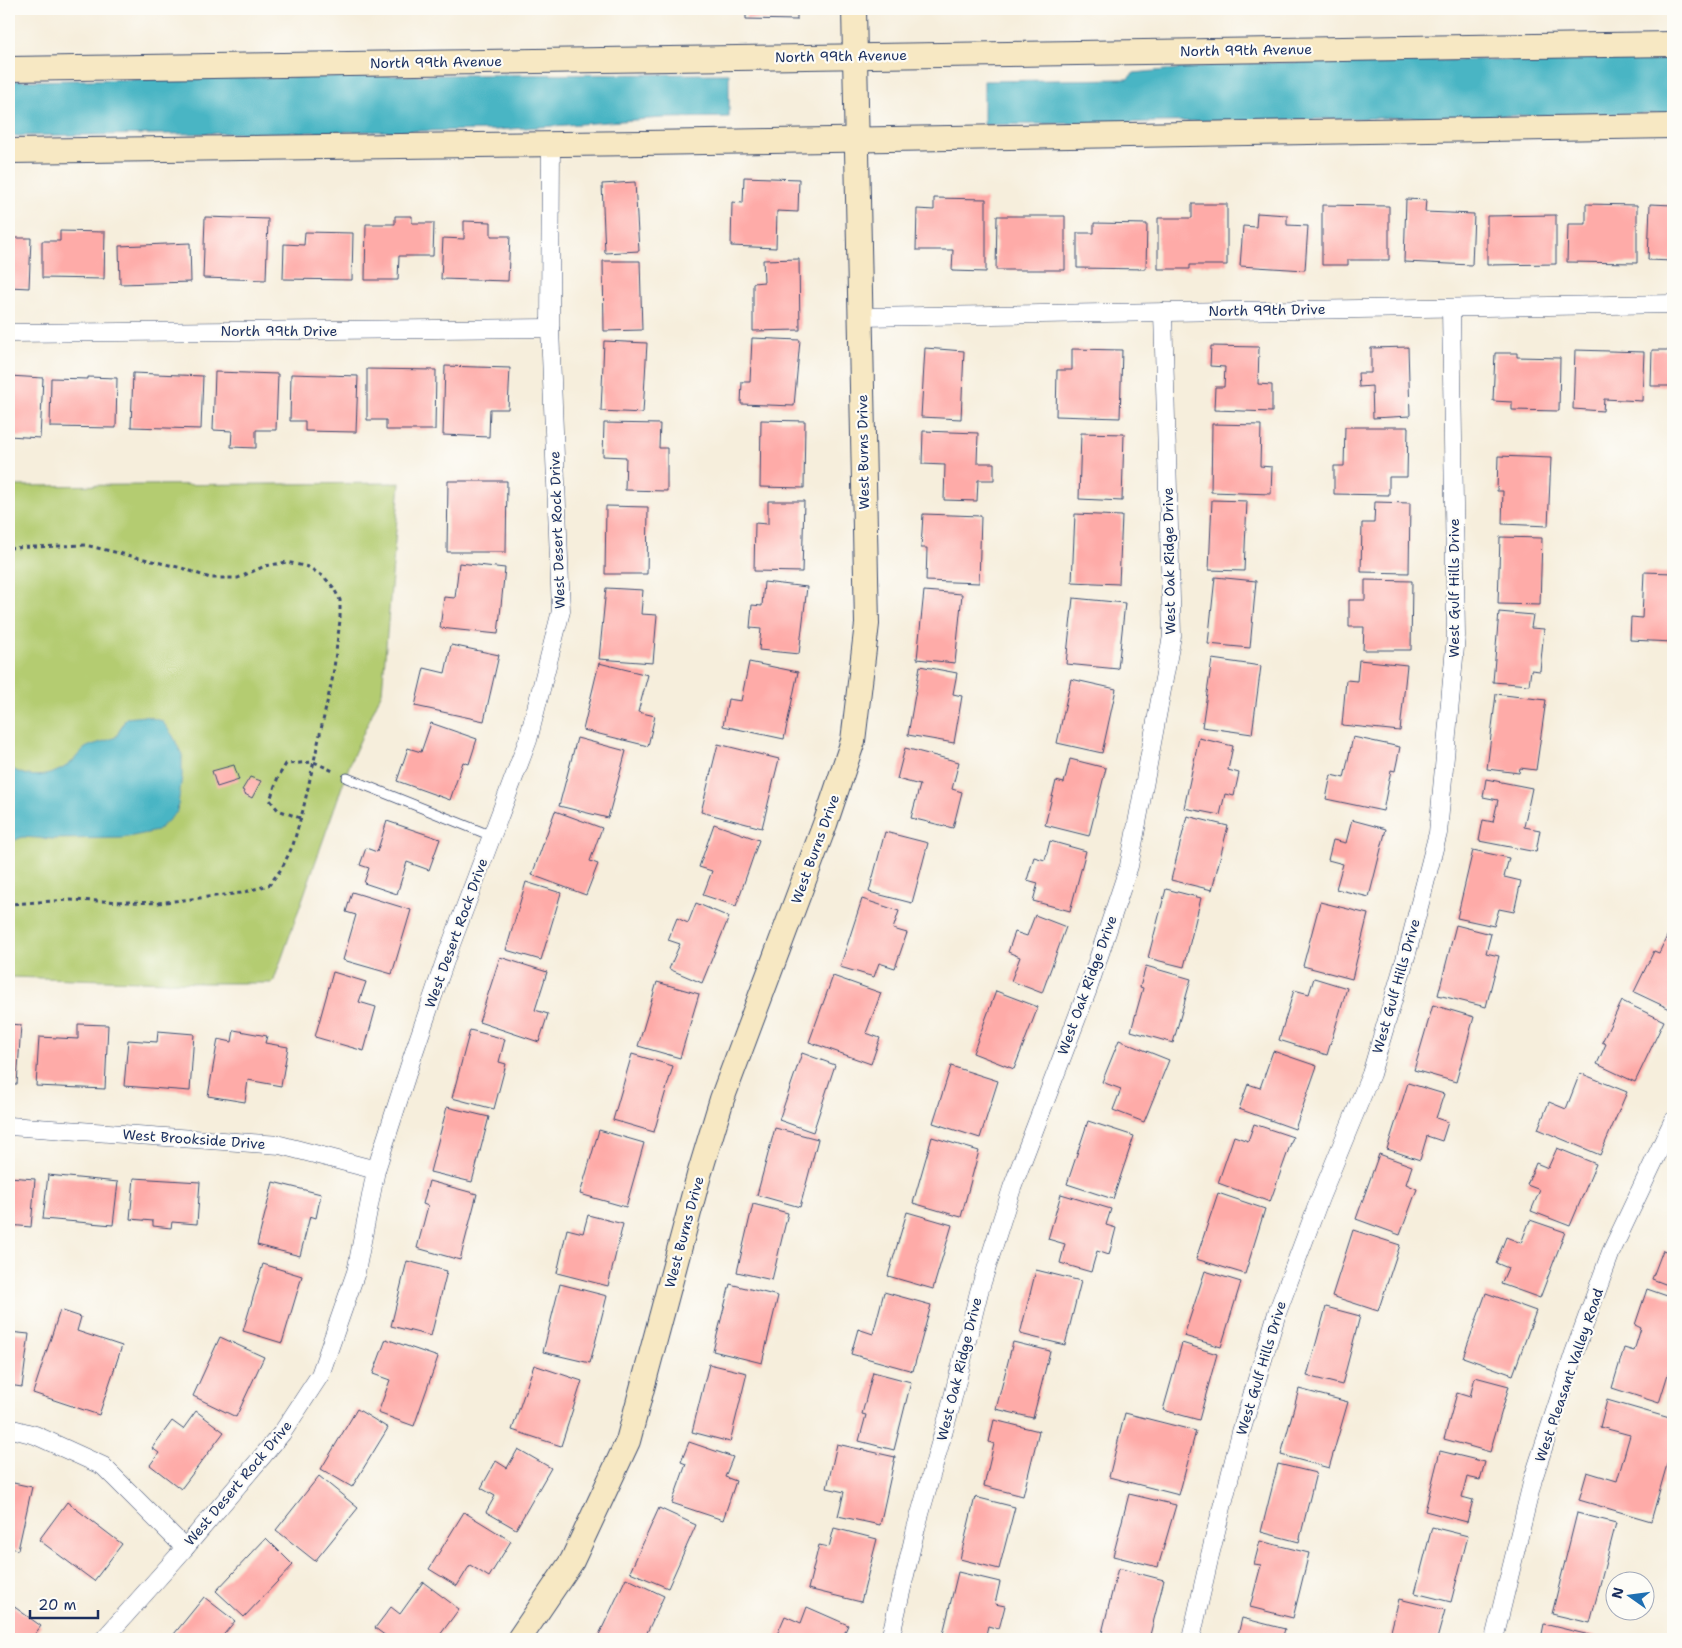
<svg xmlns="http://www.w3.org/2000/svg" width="1682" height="1648" viewBox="0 0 1682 1648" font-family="'Shantell Sans',sans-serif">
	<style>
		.green { fill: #b4cc71; stroke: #687e68 }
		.water { fill: #48b5c4; stroke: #327291 }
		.building { fill: #feaba8 }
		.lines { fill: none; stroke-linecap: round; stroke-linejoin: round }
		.lane-casing { stroke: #3c4c71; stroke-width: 11 }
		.street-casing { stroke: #3c4c71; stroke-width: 19 }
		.secondary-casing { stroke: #3c4c71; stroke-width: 26 }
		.path { stroke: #3c4c71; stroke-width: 3; stroke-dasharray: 4 4; stroke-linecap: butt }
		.lane { stroke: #fff; stroke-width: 9 }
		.street { stroke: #fff; stroke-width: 18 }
		.secondary { stroke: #f7e8c3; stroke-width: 24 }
		.labels { text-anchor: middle; stroke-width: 4.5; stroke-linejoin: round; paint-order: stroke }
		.street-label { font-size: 14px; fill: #1b2f5e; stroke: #fdfcf7 }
	</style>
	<rect width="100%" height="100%" fill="#fdfcf7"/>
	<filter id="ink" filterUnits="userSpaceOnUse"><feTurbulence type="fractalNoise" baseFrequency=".02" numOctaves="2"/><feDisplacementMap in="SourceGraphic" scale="10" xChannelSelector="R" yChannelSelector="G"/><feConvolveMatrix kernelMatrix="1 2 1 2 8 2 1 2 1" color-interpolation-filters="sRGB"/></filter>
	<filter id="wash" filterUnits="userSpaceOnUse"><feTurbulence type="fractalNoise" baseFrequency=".0096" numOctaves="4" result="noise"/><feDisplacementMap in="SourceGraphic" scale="20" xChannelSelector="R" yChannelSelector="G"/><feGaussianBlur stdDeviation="1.12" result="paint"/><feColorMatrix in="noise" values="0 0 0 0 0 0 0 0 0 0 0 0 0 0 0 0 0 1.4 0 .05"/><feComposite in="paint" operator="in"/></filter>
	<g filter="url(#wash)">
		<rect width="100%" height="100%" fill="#f6eedc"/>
		<path class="green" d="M400,483l-18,209 -30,66 -79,225h-70l-194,-6v-491z"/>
		<g class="water">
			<path d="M1673,57v56l-689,12v-44l143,-2 7,-6 105,-10z"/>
			<path d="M729,74v43l-67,1 -165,12 -488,6v-55l428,-6z"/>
			<path d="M145,716l17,5 11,15 9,19v21l-5,36 -20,19 -34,7 -70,1 -31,-2 -13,6v-77c19,16 46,11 64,-5 4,-4 8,-11 14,-14 9,-4 20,-6 29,-10l10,-19z"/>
		</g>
		<g id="blocks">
			<g class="building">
				<path d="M746,9h51v11l-51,-1z"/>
				<path d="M744,177l55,2 -1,33 -21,-1 -1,37 -45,-2 1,-44 11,1z"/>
				<path d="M635,182l4,69 -34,2 -3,-69z"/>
				<path d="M934,198l52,1v73l-34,-1 1,-21h-37l1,-41 17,1z"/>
				<path d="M1406,199l20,1 -1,12 49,2 -2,51 -68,-3z"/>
				<path d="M1192,204h35v61h-37v4h-32v-51h34z"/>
				<path d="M1586,204l51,1v58l-70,-1 1,-38h18z"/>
				<path d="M1650,204l23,1v56l-25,-1z"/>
				<path d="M1322,205l67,1v54h-41v5h-26z"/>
				<path d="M1257,213l30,2v10l21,1 -3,44 -65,-4 3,-40 13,1z"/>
				<path d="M1556,215v49l-69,1v-49z"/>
				<path d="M395,216h17v7h22l-1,33h-34l-1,24h-33l1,-56h29z"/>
				<path d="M997,216h68v54h-69z"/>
				<path d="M205,217l63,2 -2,61 -63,-2z"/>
				<path d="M464,221l27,1v14h19l-2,45 -67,-2 2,-41 21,1z"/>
				<path d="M1094,223l53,1 -1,45 -69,-1v-35h17z"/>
				<path d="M60,231l45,1 -1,47 -62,-1v-37h18z"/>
				<path d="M305,232l48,1 -1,47 -69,-1 1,-35 20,1z"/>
				<path d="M9,238h22l-2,50 -20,-1z"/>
				<path d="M190,243l1,39 -71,2 -1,-38z"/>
				<path d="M799,259l1,71 -47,1v-48l11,-1 -1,-22z"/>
				<path d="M603,261h37l2,69 -38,1z"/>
				<path d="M752,338l48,2 -6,66 -53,-2 1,-22h8z"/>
				<path d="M604,341l43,2 -4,70 -42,-2z"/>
				<path d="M1211,346l48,1 -1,37 14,1v27l-58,-2 1,-23h9l1,-20 -15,-1z"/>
				<path d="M1408,347l2,69 -37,2 -1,-32 -13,1 -1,-14h13v-25z"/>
				<path d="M925,348l39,3 -3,68 -40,-2z"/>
				<path d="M1072,349l50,1 -2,68 -64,-2 1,-46h15z"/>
				<path d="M1575,350l69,2 -2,49 -38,-2 -1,12 -30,-2z"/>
				<path d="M1652,350h21v36h-22z"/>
				<path d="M1495,353h22v4l43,1 -1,53 -47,-1v-8l-19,-1z"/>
				<path d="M445,366l65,2 -2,41h-18l-1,28 -46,-2z"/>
				<path d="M367,369l69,1 -1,60h-49v-10h-19z"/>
				<path d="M215,372l63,2 -2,56h-20v18l-25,-1 1,-16 -19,-1z"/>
				<path d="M133,373l70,3 -2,53 -70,-2z"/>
				<path d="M291,374l67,2 -2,56 -51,-1v-10h-15z"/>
				<path d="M9,376l34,2 -3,60 -31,-2z"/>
				<path d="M88,377l29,1 -1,50 -66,-1 1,-49 37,1z"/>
				<path d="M761,420l44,1 -1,67 -44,-1z"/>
				<path d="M604,423l56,1 -1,24h8v43l-42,-1 1,-33 -23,-1z"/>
				<path d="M1212,424l49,1 -1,41 12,1 -1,27 -60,-2z"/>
				<path d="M1345,427h63l-1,50h-18v18l-55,-1v-28h10z"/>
				<path d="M923,431l55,2 -1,30h17v17h-16l-1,21 -33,-1 1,-35 -23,-1z"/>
				<path d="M1081,433l43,1 -2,67 -43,-2z"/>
				<path d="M1498,456l53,2 -3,68 -46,-2 1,-33h-6z"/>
				<path d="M448,481h59l-1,71h-59z"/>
				<path d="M1212,500l35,1 -3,70 -35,-1z"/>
				<path d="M768,501h36l-2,71 -48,-1 1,-48 13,1z"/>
				<path d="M1375,502l35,1 -1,70 -48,-1 1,-49h12z"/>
				<path d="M606,506l42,1 -1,67h-42z"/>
				<path d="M923,514l58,2 -2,67 -53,-2 1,-33h-6z"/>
				<path d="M1075,514l47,2 -3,68 -47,-2z"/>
				<path d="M1500,537l42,1 -2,67 -42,-1z"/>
				<path d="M459,563l46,5 -7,66 -58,-6 4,-31 11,1z"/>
				<path d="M1644,572l29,1v69l-43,-2 1,-23 11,1z"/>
				<path d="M1215,577l41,4 -6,67 -42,-4z"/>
				<path d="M1365,580l47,1 -1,69h-48l1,-23h-15v-27h16z"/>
				<path d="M764,582l43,5 -8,67 -40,-4 2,-21 -11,-1 2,-23 10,1z"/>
				<path d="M606,588l37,2 -2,24 16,1 -4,48 -54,-4z"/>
				<path d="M924,591l38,3 -7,69 -38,-4z"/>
				<path d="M1073,598l52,5 -7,66 -52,-5z"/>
				<path d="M1499,612l34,3 -2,13 13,1 -4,42 -9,-1 -2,15 -36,-3z"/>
				<path d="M451,645l48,10 -15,66 -69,-15 9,-38 21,5z"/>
				<path d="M1212,659l49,7 -9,68 -50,-7z"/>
				<path d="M1359,660l48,5 -7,66 -58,-6 4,-45 11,1z"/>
				<path d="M749,662l49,10 -14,67 -61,-13 5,-27 13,2z"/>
				<path d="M599,663l49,12 -10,37 17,4 -7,30 -65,-16z"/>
				<path d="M920,666l37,7 -4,21 9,2 -8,47 -46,-8z"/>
				<path d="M1071,679l45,10 -14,64 -45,-10z"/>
				<path d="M1496,694l50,6 -10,70 -16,-2 -1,5 -32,-4z"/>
				<path d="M431,723l46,16 -8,25 -6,-2 -13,38 -53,-19 11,-33 13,4z"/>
				<path d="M1353,737l47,10 -5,24 -4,-1 -8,41 -57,-12 5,-24 13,3z"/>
				<path d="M577,738l49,13 -18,67 -49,-12z"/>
				<path d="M1199,738l34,8 -5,24 11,3 -5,23 -9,-2 -5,21 -36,-7z"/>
				<path d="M718,744l61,15 -17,69 -61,-16z"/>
				<path d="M905,748l54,14 -7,27 10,3 -9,36 -42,-10 9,-33 -23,-6z"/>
				<path d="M1070,759l36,9 -17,68 -44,-11 11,-44 8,2z"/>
				<path d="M234,765l5,15 -22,7 -5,-16z"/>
				<path d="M250,777l11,4 -9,17 -9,-5 1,-2 -2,-1z"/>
				<path d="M1486,779l46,9 -8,39 16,3 -4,22 -57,-11 4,-21 10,2 5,-22 -15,-3z"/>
				<path d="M555,811l47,17 -12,33 8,3 -12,31 -54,-20z"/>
				<path d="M1187,816l41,10 -16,64 -41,-10z"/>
				<path d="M1352,820l34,9 -17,68 -33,-8 7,-25 -15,-4 5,-20 13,3z"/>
				<path d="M387,821l53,18 -11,31 -22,-8 -10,32 -33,-11 5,-15 -9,-3 6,-17 11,4z"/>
				<path d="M714,824l45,16 -23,66 -33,-11 9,-24 -13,-4z"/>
				<path d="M885,832l43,11 -16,60 -43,-11z"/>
				<path d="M1050,841l36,10 -16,60 -37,-10 5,-18 -11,-3 7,-23 11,3z"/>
				<path d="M1473,850l36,8 -5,19 17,4 -7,31 -15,-3 -5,17 -37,-8z"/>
				<path d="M526,882l35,11 -20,67 -35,-10z"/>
				<path d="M1166,889l35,9 -17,69 -36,-9z"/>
				<path d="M352,892l59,18 -19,64 -49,-14 13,-45 -10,-3z"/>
				<path d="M862,899l37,12 -6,18 14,4 -12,35 -16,-5 -5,14 -34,-10z"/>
				<path d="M1320,902l48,12 -16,65 -49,-13z"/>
				<path d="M696,903l33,14 -27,66 -33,-14 11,-25 -12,-4 9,-22 11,5z"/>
				<path d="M1035,915l31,12 -24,66 -31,-12 9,-24 -12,-5 7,-20 12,4z"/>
				<path d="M1456,925l35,9 -5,19 13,3 -13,51 -48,-12z"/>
				<path d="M1669,932l4,2v69l-3,6 -36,-17 20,-41 5,2z"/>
				<path d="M500,957l47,15 -12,38 13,4 -9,28 -60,-20z"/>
				<path d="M1146,966l45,13 -18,64 -42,-12 12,-43 -3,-1z"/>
				<path d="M333,972l33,10 -7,20 17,5 -12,44 -49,-14z"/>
				<path d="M833,976l48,17 -15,40 14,5 -9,26 -62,-22z"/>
				<path d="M1314,978l33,10 -20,67 -48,-15 15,-50 15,4z"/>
				<path d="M657,982l42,12 -19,64 -42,-12z"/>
				<path d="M996,991l42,16 -24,62 -41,-16z"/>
				<path d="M1622,1001l42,20 -29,61 -38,-18 9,-20 -4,-2z"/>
				<path d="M1433,1005l41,12 -18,65 -42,-12z"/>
				<path d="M9,1024l12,1 -4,59h-8z"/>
				<path d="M78,1024l30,1 -3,64 -69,-3 3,-49 39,2z"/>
				<path d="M234,1030l33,6 -2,7 23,4 -7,39 -33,-6 -3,22 -37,-6 10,-57 14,3z"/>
				<path d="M470,1030l35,9 -6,23 7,2 -12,45 -42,-11z"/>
				<path d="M158,1031l36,3 -4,57 -66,-5 4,-46 29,2z"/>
				<path d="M1119,1040l50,20 -25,62 -31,-12 8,-21 -19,-7z"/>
				<path d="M1273,1051l44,15 -22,63 -56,-20 9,-25 12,4z"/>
				<path d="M802,1053l33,12 -22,67 -34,-12z"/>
				<path d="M632,1054l41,12 -19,66 -41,-12z"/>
				<path d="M951,1066l47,15 -18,57 -47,-15z"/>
				<path d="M1580,1073l47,19 -27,63 -62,-26 11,-27 17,7z"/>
				<path d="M1408,1083l36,11 -8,24 12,4 -6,19 -15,-5 -7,24 -33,-11z"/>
				<path d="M447,1107l42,10 -17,65 -42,-10z"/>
				<path d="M1088,1121l46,15 -21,63 -46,-15z"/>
				<path d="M1254,1124l39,13 -23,65 -52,-19 16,-47 14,5z"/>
				<path d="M775,1128l43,11 -18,68 -43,-12z"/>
				<path d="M599,1130l45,13 -18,64 -46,-13z"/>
				<path d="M932,1137l47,14 -18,66 -48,-14z"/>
				<path d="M1557,1148l39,16 -26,62 -39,-15 9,-21 -13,-5 9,-22 12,5z"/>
				<path d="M1379,1154l33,12 -6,18 11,5 -17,46 -44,-16z"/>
				<path d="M48,1175l70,7 -5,43 -70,-6z"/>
				<path d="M9,1177l26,2 -4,48 -22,-2z"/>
				<path d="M134,1178l66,4 -3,42 -25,-2 -1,6 -18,-2v-5l-23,-2z"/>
				<path d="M429,1181l48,13 -17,66 -43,-12 11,-42 -5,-2z"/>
				<path d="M273,1182l48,12 -5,24 -6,-2 -10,40 -43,-11z"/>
				<path d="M1218,1193l47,16 -20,65 -49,-15z"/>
				<path d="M1061,1194l50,15 -5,16 10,3 -7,27 -12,-4 -6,21 -31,-9 5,-19 -17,-5z"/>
				<path d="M753,1204l35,9 -16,67 -35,-8z"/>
				<path d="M907,1212l45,13 -19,64 -45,-13z"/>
				<path d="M588,1215l35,9 -15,62 -51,-13 10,-44 16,4z"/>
				<path d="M1530,1220l35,12 -25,66 -39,-14 7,-16 -12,-5 10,-26 15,6z"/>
				<path d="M1353,1230l47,15 -22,66 -46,-15z"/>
				<path d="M1663,1250l10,4v33l-21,-8z"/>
				<path d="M407,1261l40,10 -16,65 -40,-10z"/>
				<path d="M263,1264l39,12 -20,67 -39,-12z"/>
				<path d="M1036,1270l45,11 -16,64 -45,-11z"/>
				<path d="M1205,1271l36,11 -20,65 -37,-11z"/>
				<path d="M560,1284l47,12 -17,67 -47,-11z"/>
				<path d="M730,1284l48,12 -16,67 -49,-12z"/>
				<path d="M1647,1289l26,9v60l-14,45 -47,-15 12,-40 10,3 7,-23 -6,-3z"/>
				<path d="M884,1292l47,13 -18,66 -62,-17 7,-25 15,5z"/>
				<path d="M1486,1293l50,18 -23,64 -50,-18z"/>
				<path d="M1326,1307l34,9 -18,69 -35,-9z"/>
				<path d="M60,1310l21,7 -4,14 45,15 -23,69 -66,-22z"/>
				<path d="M9,1332l20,2 -7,53 -13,-2z"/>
				<path d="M220,1337l44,20 -28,60 -43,-21z"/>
				<path d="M386,1339l52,18 -24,69 -36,-13 12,-33 -17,-6z"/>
				<path d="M1013,1342l37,9 -17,67 -37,-9z"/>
				<path d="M1182,1343l35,11 -18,66 -36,-10z"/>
				<path d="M709,1364l38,9 -17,69 -38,-10z"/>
				<path d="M534,1365l48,16 -21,65 -49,-16z"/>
				<path d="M873,1372l38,10 -17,68 -35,-9 7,-26 -4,-1z"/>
				<path d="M1475,1377l34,9 -19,66 -46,-13 13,-46 13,4z"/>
				<path d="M1299,1389l49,13 -19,66 -48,-13z"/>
				<path d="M1607,1400l66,19v24l-22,78 -72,-21 8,-28 30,9 13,-46 -30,-8z"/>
				<path d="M357,1409l31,19 -36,59 -31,-18z"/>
				<path d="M196,1411l28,21 -43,57 -31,-24 9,-12 -7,-5 20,-27 11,8z"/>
				<path d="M1125,1413l71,18 -17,64 -70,-18z"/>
				<path d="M994,1420l45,11 -16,65 -39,-10 10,-42 -5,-2z"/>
				<path d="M689,1442l44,15 -8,20 11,4 -13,39 -51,-17 14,-39 -5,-2z"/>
				<path d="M837,1444l58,13 -15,68 -42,-9 6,-24 -17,-4z"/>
				<path d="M518,1449l33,19 -35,61 -30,-17 9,-16 -14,-8 15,-27 11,7z"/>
				<path d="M1440,1451l45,11 -5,18 -13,-3 -5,20 11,3 -6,22 -42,-11z"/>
				<path d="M1278,1464l38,9 -17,69 -38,-10z"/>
				<path d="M319,1476l39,32 -43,53 -39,-31z"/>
				<path d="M9,1482l23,5 -14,63 -9,-2z"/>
				<path d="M1129,1494l47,11 -18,62 -45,-11z"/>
				<path d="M975,1497l40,10 -16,62 -39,-10z"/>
				<path d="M67,1502l55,42 -28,37 -55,-41z"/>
				<path d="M659,1508l37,17 -28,63 -38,-16z"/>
				<path d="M464,1512l47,29 -22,36 -19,-12 -13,21 -28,-17z"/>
				<path d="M1577,1513l39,10 -26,100 -38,-9z"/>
				<path d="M1432,1527l36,9 -17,66 -36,-9z"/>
				<path d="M834,1528l43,11 -16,63 -53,-13 11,-44 10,2z"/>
				<path d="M266,1538l27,27 -49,52 -28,-26z"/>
				<path d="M1260,1541l49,12 -16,65 -43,-11 11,-42 -7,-1z"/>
				<path d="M1118,1568l46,12 -15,59h-39l-9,-2z"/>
				<path d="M958,1572l42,10 -5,22 10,2 -6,23 -11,-3 -3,13h-37l-6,-1z"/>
				<path d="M626,1578l38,18 -20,43h-47z"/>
				<path d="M423,1582l36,27 -22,30h-47l-15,-11 16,-21 9,7z"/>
				<path d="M204,1597l31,24 -15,18h-50z"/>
				<path d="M1399,1599l46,11 -8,29h-48z"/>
				<path d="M9,1603l32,23 -10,13h-22z"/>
				<path d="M807,1607l41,18 -6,14h-67l10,-23 16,7z"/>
				<path d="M1242,1618l43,11 -3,10h-45z"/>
				<path d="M1544,1624l62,15h-65z"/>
			</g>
		</g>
	</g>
	<g filter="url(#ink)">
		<use href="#blocks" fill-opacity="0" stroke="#3c4c71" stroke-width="1"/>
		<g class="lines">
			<g class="lane-casing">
				<path id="lane" d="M347,778l145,58"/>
			</g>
			<g class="street-casing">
				<g id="street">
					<path d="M860,317l813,-13"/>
					<path d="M9,333l541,-5"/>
					<path d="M9,1126l271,19 96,25"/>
					<path d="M9,1428l26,7 68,31 82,82"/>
					<path d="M104,1639l81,-91 97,-115 38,-58 36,-103 20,-102 36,-112 35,-103 81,-215 33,-129 -11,-283 1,-184"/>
					<path d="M890,1639l26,-111 34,-119 29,-117 33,-104 76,-199 41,-123 43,-230 -9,-324"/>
					<path d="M1191,1639l19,-84 31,-123 36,-119 43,-115 51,-124 36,-121 31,-120 18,-197 -5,-328"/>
					<path d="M1494,1639l39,-160 41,-126 37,-101 62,-131"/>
				</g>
			</g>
			<g class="secondary-casing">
				<g id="secondary">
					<path d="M9,69l1664,-25"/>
					<path d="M9,151l634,-8 1030,-17"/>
					<path d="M519,1639l53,-78 56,-120 71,-266 23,-76 103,-275 28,-83 14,-117 -13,-615"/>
				</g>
			</g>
			<g class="path">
				<path d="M9,548l76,-3 97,23 28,10h28l27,-12 22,-4 21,5 15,9 10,11 7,13v20l-7,56 -30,134 -10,35 -11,23 -13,17 -28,8 -83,10 -88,-3 -61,4"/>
				<path d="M300,818l-22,-8 -8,-10 8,-23 8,-13 28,-2 21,10"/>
			</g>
			<use href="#lane" class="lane"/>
			<use href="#street" class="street"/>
			<use href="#secondary" class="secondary"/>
		</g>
	</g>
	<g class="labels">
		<g class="street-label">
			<text transform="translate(1246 50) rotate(-1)" y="5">North 99th Avenue</text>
			<text transform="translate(841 56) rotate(-1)" y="5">North 99th Avenue</text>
			<text transform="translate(436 62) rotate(-1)" y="5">North 99th Avenue</text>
			<text transform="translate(1267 310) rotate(-1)" y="5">North 99th Drive</text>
			<text x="279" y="336">North 99th Drive</text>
			<text transform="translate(863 452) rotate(-91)" y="5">West Burns Drive</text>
			<text transform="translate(557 530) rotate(-92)" y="5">West Desert Rock Drive</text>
			<text transform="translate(1169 561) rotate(-91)" y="5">West Oak Ridge Drive</text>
			<text transform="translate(1454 588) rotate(-90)" y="5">West Gulf Hills Drive</text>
			<text transform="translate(815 849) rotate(-70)" y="5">West Burns Drive</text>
			<text transform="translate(456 933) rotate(-70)" y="5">West Desert Rock Drive</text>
			<text transform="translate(1087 985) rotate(-70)" y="5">West Oak Ridge Drive</text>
			<text transform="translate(1396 986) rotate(-74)" y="5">West Gulf Hills Drive</text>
			<text transform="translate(194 1139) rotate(4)" y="5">West Brookside Drive</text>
			<text transform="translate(684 1232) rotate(-75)" y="5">West Burns Drive</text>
			<text transform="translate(1261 1368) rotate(-73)" y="5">West Gulf Hills Drive</text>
			<text transform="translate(959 1369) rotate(-76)" y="5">West Oak Ridge Drive</text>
			<text transform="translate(1569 1375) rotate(-71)" y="5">West Pleasant Valley Road</text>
			<text transform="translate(238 1483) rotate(-50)" y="5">West Desert Rock Drive</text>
		</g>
	</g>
	<rect width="1682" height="1648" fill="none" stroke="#fdfcf7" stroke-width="30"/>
	<g transform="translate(1630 1596) rotate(284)"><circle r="24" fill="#fdfcf7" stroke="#a3aaba"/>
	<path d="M0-4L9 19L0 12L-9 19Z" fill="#1f6fb2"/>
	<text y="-8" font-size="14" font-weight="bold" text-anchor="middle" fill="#1b2f5e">N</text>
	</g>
	<path d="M30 1610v8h68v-8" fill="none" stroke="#1b2f5e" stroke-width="2.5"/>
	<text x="38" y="1610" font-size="15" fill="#1b2f5e" stroke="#fdfcf7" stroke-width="4" paint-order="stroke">20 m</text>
</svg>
